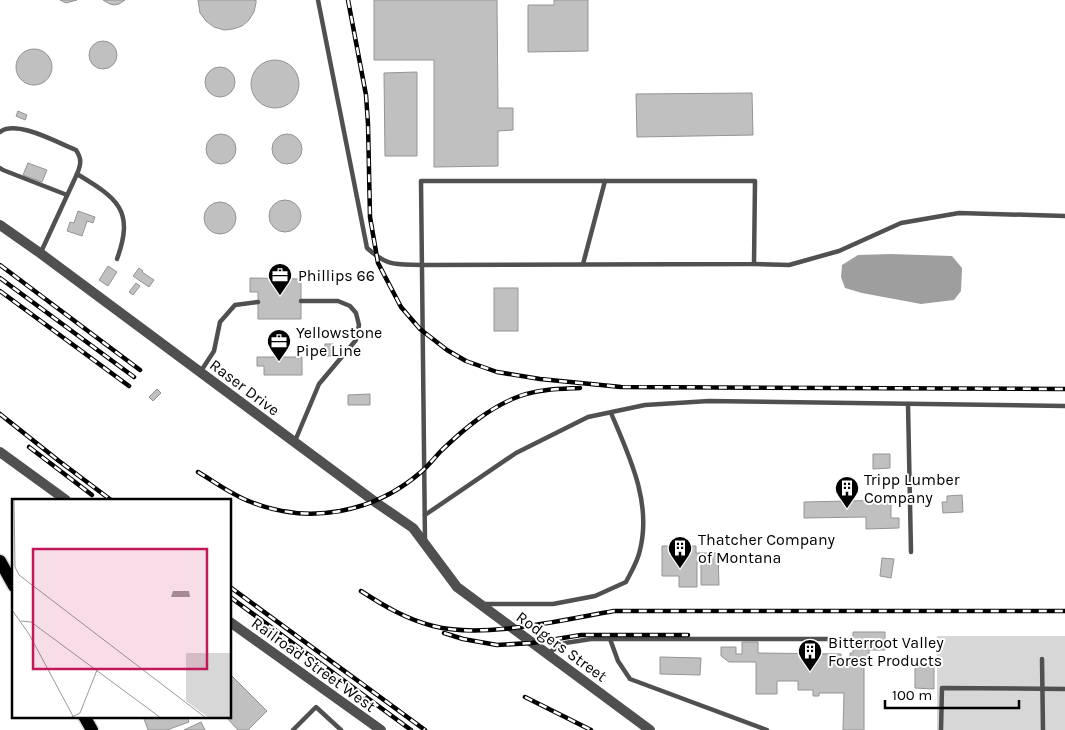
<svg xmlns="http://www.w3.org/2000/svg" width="1065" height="730" viewBox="0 0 1065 730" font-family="Karla,sans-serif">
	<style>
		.green { fill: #d7d7d7 }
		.water { fill: #9e9e9e }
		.building { fill: #c0c0c0; stroke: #949494 }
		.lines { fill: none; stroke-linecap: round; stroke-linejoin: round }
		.primary-casing { stroke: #dbdbdb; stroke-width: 15 }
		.service { stroke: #505050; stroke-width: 4.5 }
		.tertiary { stroke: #505050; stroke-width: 10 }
		.primary { stroke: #000; stroke-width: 12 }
		.rail-casing { stroke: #000; stroke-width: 4.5 }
		.rail { stroke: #fff; stroke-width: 2.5; stroke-dasharray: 8; stroke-linecap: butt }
		.labels { text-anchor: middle; stroke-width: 4; stroke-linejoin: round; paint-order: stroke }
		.poi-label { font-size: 16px; fill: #000; stroke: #fff; text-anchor: start }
		.street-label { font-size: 16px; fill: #000; stroke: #fff }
		.inset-road { fill: none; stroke: #999; stroke-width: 1 }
		.view { fill: #c2185b; fill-opacity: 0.15; stroke: #c2185b; stroke-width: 2.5 }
		.inset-edge { fill: none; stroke: #000; stroke-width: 2.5 }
	</style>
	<rect width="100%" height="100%" fill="#fff"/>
	<rect class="green" x="937" y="636" width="128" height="94"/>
	<path class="water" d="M891,254l61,2 10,12 -1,23 -7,9 -33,4 -59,-11 -17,-5 -4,-11 1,-12 16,-10z"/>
	<g class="building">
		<path d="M60,0h17l-11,3z"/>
		<path d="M103,0h22l-6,4 -5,1 -4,-1z"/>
		<path d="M198,0h58v3l-2,9 -5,8 -7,6 -9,3 -9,1 -10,-3 -8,-6 -6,-8z"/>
		<path d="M374,0h123l1,108h15v22l-15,1v35l-64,1v-107h-60z"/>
		<path d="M554,0h34v51l-60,1v-47h26z"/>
		<circle cx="103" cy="55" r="14"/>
		<circle cx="34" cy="67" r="18"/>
		<circle cx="275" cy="84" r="24"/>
		<circle cx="220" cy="82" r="15"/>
		<path d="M417,72v84h-32l-1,-83z"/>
		<path d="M752,93l1,42 -116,2 -1,-43z"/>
		<path d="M18,111l9,4 -2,5 -9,-4z"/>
		<circle cx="287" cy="149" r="15"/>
		<circle cx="221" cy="149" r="15"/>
		<path d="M28,163l19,7 -5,12 -19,-7z"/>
		<circle cx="285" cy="216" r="16"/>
		<circle cx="220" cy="218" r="16"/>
		<path d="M78,211l17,6 -2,6 -6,-2 -5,15 -15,-5 3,-9 4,1z"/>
		<path d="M108,266l9,6 -9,14 -9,-6z"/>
		<path d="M139,268l4,3 -1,1 12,8 -5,7 -16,-11z"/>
		<path d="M250,278l51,1v40h-43v-27h-8z"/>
		<path d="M136,283l4,3 -7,9 -4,-3z"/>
		<rect x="494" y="288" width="24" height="43"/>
		<rect x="325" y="344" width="8" height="12"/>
		<path d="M257,357h45v18h-38v-9h-7z"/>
		<path d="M157,389l4,4 -8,8 -4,-4z"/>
		<path d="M370,394v11h-22v-10z"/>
		<path d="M873,454h17v14l-17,1z"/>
		<path d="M962,495l1,17 -20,1 -1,-11h5v-6z"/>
		<path d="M891,500v18h8v10l-33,1v-12l-62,1v-16z"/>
		<path d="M662,546h34v7h22l1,32h-18v-23h-4v25h-18v-11h-17z"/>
		<path d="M882,558l12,1 -3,19 -11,-2z"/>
		<path d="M853,632h32v18h-16v12h-5v68h-21l1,-37h-25v3h-6v-6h-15v-9h-21v13h-21v-32h-27l-8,-6v-9h15v7h6v-12h16v11l83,1v6h9v-7h3z"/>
		<path d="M660,657l41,1 -1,17 -40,-1z"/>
		<path d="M915,661l19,1v27l-19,-1z"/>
		<path d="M230,674l37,37 -19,19h-10l-13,-14h5z"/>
		<path d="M143,716h44l2,6 -22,8h-19z"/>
		<path d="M201,722l4,8h-21z"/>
	</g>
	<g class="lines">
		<g class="primary-casing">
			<g id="primary">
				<path d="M0,561l14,25"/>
				<path d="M84,716l8,14"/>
			</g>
		</g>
		<g class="service">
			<path d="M318,0l49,248c21,19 29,16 55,17l332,-1 1,-83h-334c2,120 3,240 4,360"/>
			<path d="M0,132c16,-13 58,11 76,18 6,9 5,14 1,24l-36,78"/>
			<path d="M0,168l3,2 64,25"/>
			<path d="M77,174c40,24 58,36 40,85"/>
			<path d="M583,264l22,-83"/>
			<path d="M754,264l35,1 50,-14 62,-28 58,-10 106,3"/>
			<path d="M201,371l13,-20 6,-29 15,-17 23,-3"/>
			<path d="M908,404l3,148"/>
			<path d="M295,441l24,-57 37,-44 3,-15 -3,-12 -6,-7 -12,-5h-37"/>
			<path d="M425,515l91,-62 72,-36 57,-12 64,-4 356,5"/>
			<path d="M482,604h71l42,-8 31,-14c5,-10 12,-21 14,-32 12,-48 -11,-94 -29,-137"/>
			<path d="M610,639l8,22 12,18 137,51"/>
			<path d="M548,653l17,-10 26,-4h244"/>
			<path d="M1042,659l1,71"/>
			<path d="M293,730l23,-23 25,23"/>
			<path d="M941,730l1,-42 123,1"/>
		</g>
		<g class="tertiary">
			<path d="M0,225l40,28 338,251 35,24 44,59 193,143"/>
			<path d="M0,452l66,48"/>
			<path d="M230,622l151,108"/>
		</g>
		<use href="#primary" class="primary"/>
		<g class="rail-casing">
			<g id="rail">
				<path d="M348,0l18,95 2,29 2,93 8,46 23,44 19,22 27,21 19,11 31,11 43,7 81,8 444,2"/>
				<path d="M0,265l140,105"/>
				<path d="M0,278l134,99"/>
				<path d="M0,291l129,95"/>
				<path d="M0,414l59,47 52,39"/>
				<path d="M29,447l63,48"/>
				<path d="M198,472c17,10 34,23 53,30 58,23 123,11 170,-30 8,-7 14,-15 21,-22 23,-22 48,-43 78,-54 19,-7 40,-7 60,-8"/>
				<path d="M230,587l195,143"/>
				<path d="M361,591c23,15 45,28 72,35 51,13 128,-6 181,-15h451"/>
				<path d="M230,597l181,133"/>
				<path d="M444,633l19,6 34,6 35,-2 49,-8h107"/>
				<path d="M525,697l66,33"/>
			</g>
		</g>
		<use href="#rail" class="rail"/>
	</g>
	<defs>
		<g id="office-pin" transform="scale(1.25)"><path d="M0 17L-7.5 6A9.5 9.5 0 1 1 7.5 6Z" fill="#000" stroke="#fff"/><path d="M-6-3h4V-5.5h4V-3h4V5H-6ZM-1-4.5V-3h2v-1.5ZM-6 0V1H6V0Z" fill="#fff"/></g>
		<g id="building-pin" transform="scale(1.25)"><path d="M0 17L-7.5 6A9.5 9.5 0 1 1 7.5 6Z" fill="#000" stroke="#fff"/><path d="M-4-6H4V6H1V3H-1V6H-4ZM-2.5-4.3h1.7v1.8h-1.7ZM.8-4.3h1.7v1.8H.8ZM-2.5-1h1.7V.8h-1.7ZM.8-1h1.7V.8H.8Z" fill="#fff"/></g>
	</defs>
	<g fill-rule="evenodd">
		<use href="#office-pin" x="280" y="275"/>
		<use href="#office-pin" x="279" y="341"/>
		<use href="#building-pin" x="847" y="488"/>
		<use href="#building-pin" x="680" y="548"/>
		<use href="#building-pin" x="810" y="651"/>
	</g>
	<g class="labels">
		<g class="poi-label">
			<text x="298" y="281">Phillips 66</text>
			<text x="296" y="338">Yellowstone<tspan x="296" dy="18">Pipe Line</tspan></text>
			<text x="864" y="485">Tripp Lumber<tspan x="864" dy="18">Company</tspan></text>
			<text x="698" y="545">Thatcher Company<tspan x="698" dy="18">of Montana</tspan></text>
			<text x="828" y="648">Bitterroot Valley<tspan x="828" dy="18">Forest Products</tspan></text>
		</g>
		<g class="street-label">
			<text transform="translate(245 387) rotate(37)" y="6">Raser Drive</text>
			<text transform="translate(562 646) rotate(36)" y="6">Rodgers Street</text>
			<text transform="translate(314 664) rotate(36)" y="6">Railroad Street West</text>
		</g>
	</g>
	<g transform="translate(12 499)">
		<rect width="219" height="219" fill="#fff"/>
		<path d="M174,154h45v65h-22l-23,-17z" fill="#d7d7d7"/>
		<path d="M161,92h16l1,6h-19z" fill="#9e9e9e"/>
		<path class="inset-road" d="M2,0l1,68 4,8 187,143M0,111l17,24 45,84M9,122l10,1 130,96M58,219l10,-5 17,-43"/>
		<path class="view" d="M21,50h174v120h-174z"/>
		<rect width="219" height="219" class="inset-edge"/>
	</g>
	<path d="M885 700v8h134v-8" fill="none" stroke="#000000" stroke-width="2.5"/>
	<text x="892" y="700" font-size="15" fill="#000000" stroke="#ffffff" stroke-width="4" paint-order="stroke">100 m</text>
</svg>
